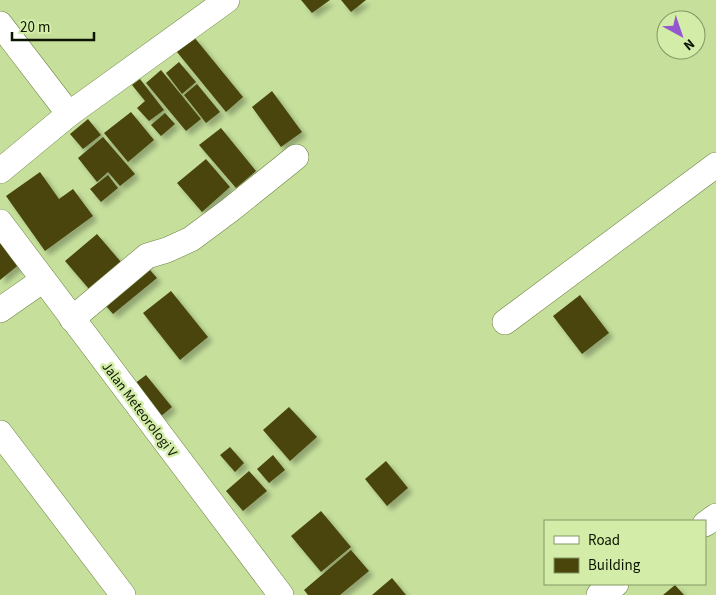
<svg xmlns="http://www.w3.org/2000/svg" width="716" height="595" viewBox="0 0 716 595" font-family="'Source Sans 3',sans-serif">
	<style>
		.building { fill: #49450b; filter: url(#shadow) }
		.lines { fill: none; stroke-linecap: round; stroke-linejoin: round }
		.minor-casing { stroke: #6d8444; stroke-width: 26 }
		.minor { stroke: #fff; stroke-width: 25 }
		.labels { text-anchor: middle; stroke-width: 5; stroke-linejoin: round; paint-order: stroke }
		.street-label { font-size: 14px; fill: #0c1500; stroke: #d3eda9 }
	</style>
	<defs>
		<filter id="shadow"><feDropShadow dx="4.5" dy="4.5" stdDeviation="2.5" flood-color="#0004"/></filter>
	</defs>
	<rect width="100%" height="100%" fill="#c6e09c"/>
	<g class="building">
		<path d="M301,0h29l-18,13z"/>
		<path d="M341,0h25l-15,12z"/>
		<path d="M194,37l49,60 -17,15 -49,-60z"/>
		<path d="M179,62l17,20 -14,12 -16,-21z"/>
		<path d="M161,70l40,49 -15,12 -40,-48z"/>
		<path d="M140,79l24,31 -15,11 -12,-13 8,-7 -13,-16z"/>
		<path d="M197,84l23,28 -14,11 -22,-28z"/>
		<path d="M272,91l30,41 -21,15 -29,-40z"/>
		<path d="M131,112l23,28 -26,22 -24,-29z"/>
		<path d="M165,113l10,11 -14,12 -10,-11z"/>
		<path d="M88,119l13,16 -18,14 -13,-15z"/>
		<path d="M221,128l35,43 -20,17 -37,-43z"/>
		<path d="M103,137l32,37 -15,12 -12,-14 -11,10 -19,-24z"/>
		<path d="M206,159l24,28 -28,25 -25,-29z"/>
		<path d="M40,172l19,27 14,-10 20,27 -48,35 -39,-55z"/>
		<path d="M108,175l10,13 -17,14 -11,-13z"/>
		<path d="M97,234l30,35 -32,27 -30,-35z"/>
		<path d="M0,237l21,26 -21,17z"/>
		<path d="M143,262l14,16 -44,36 -13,-15z"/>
		<path d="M171,291l37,46 -28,23 -37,-47z"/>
		<path d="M580,295l29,38 -27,21 -29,-38z"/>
		<path d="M146,375l26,32 -12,10 -26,-33z"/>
		<path d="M289,407l28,30 -27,24 -27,-31z"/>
		<path d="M230,447l14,16 -9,9 -15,-17z"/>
		<path d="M273,455l12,15 -16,13 -12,-14z"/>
		<path d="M386,461l22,27 -21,18 -22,-27z"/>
		<path d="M249,471l18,20 -24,20 -17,-20z"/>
		<path d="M321,511l30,36 -30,25 -30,-36z"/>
		<path d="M351,550l18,21 -29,24h-32l-4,-5z"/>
		<path d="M392,578l14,17h-34z"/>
		<path d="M675,585l9,10h-21z"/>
	</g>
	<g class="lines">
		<g class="minor-casing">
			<g id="minor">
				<path d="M0,24l69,90"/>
				<path d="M0,171l69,-57 158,-114"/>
				<path d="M0,222l281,373"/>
				<path d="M0,310l43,-30"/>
				<path d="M72,319l75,-63 20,-6 24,-11 39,-29 66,-53"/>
				<path d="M505,322l211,-157"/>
				<path d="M0,433l123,162"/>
				<path d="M705,524l11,-8"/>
				<path d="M599,595l17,-11"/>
			</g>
		</g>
		<use href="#minor" class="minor"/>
	</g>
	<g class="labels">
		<g class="street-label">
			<text transform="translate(140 409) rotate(53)" y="5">Jalan Meteorologi V</text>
		</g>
	</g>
	<rect x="544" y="520" width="162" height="65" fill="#d3eda9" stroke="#839765"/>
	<rect x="554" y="536" width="25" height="8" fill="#ffffff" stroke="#839765"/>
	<text x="588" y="545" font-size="15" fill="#0c1500">Road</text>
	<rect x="554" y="558" width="25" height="15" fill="#49450b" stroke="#839765"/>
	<text x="588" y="570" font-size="15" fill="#0c1500">Building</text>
	<g transform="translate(681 35) rotate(140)"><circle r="24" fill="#d3eda9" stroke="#839765"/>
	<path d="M0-4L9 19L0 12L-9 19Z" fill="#9457ce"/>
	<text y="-8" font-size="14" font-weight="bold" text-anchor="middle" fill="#0c1500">N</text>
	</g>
	<path d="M12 32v8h82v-8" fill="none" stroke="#0c1500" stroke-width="2.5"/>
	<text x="20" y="32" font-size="15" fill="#0c1500" stroke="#d3eda9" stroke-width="4" paint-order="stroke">20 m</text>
</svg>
